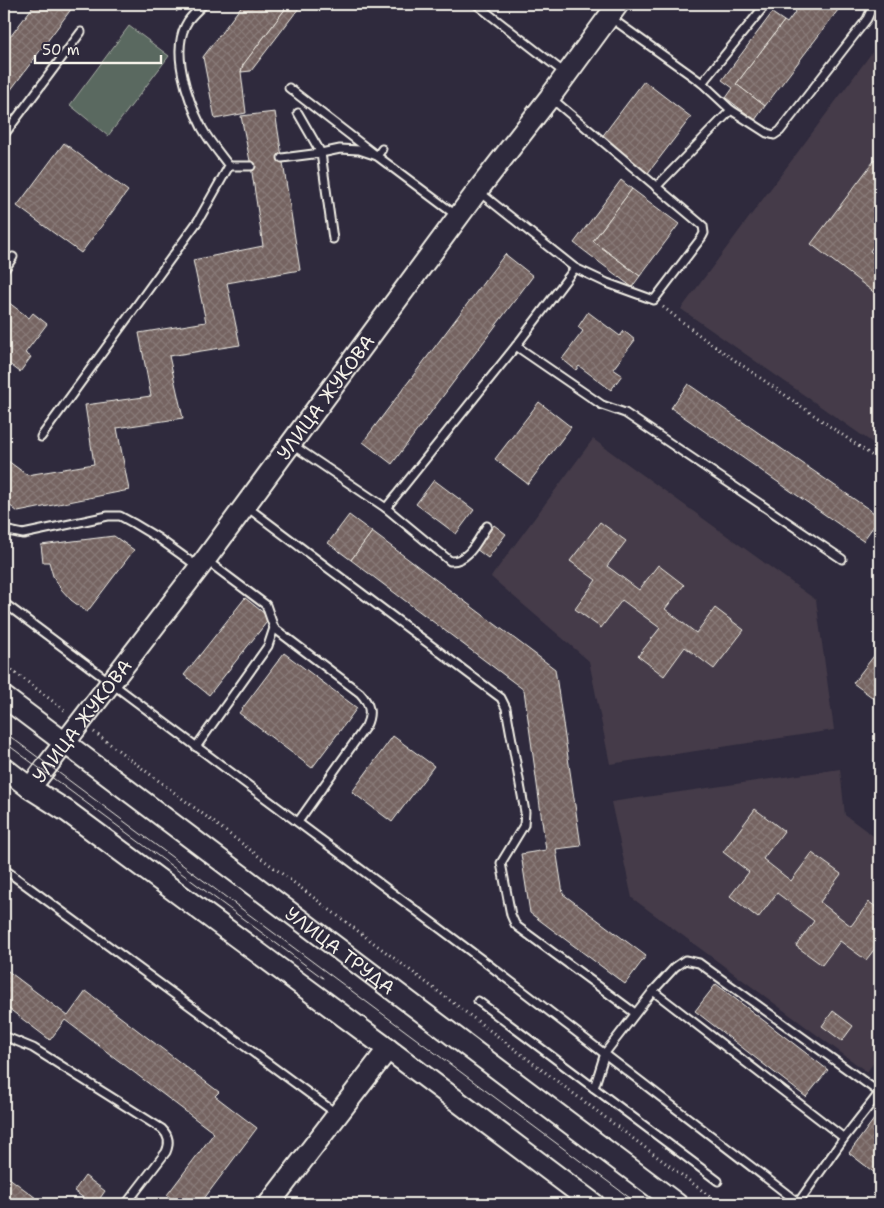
<svg xmlns="http://www.w3.org/2000/svg" width="884" height="1208" viewBox="0 0 884 1208" font-family="'Shantell Sans',sans-serif">
	<style>
		.built { fill: #443b48 }
		.pitch { fill: #5a6960; stroke: #a7ada4 }
		.building { fill: url(#building-cross-hatch); stroke: #f4f1e8 }
		.lines { fill: none; stroke-linecap: round; stroke-linejoin: round }
		.lane-casing { stroke: #f4f1e8; stroke-width: 11 }
		.secondary-casing { stroke: #f4f1e8; stroke-width: 24 }
		.path { stroke: #f4f1e8; stroke-width: 3; stroke-dasharray: 1 4; stroke-linecap: butt }
		.lane { stroke: #2f2a3d; stroke-width: 7 }
		.secondary { stroke: #2f2a3d; stroke-width: 20 }
		.tram { stroke: #f4f1e8; stroke-width: 1 }
		.labels { text-anchor: middle; stroke-width: 5; stroke-linejoin: round; paint-order: stroke }
		.street-label { font-size: 19px; fill: #f4f1e8; stroke: #2f2a3d }
	</style>
	<defs>
		<pattern id="building-cross-hatch" width="8" height="8" patternUnits="userSpaceOnUse" patternTransform="scale(1.25)"><rect width="8" height="8" fill="#746361"/><path d="M0 0l8 8M0 8l8-8" fill="none" stroke="#887a78"/></pattern>
	</defs>
	<rect width="100%" height="100%" fill="#2f2a3d"/>
	<filter id="ink" filterUnits="userSpaceOnUse"><feTurbulence type="fractalNoise" baseFrequency=".02" numOctaves="2"/><feDisplacementMap in="SourceGraphic" scale="10" xChannelSelector="R" yChannelSelector="G"/><feConvolveMatrix kernelMatrix="1 2 1 2 8 2 1 2 1" color-interpolation-filters="sRGB"/></filter>
	<g filter="url(#ink)">
		<g class="built">
			<path d="M879,43h1v405l-199,-139z"/>
			<path d="M593,439l223,161 18,130 -224,34 -21,-103 -98,-84z"/>
			<path d="M840,769l5,46 35,26v213l-13,18 -235,-174 -21,-96z"/>
		</g>
		<path class="pitch" d="M129,26l40,30 -61,80 -38,-31z"/>
		<g class="building">
			<path d="M35,4h40l-71,95v-54z"/>
			<path d="M243,4h46l-46,61 -2,7 5,41 -31,6 -12,-62z"/>
			<path d="M289,4h13l-51,67 -10,1 2,-7z"/>
			<path d="M310,4h15l-5,7z"/>
			<path d="M801,4h35l2,6 -73,96 -29,-22 48,-63 3,2z"/>
			<path d="M772,13l12,8 -48,63 29,22 -10,14 -29,-22 7,-10 -11,-8z"/>
			<path d="M644,81l47,36 -43,56 -47,-35z"/>
			<path d="M275,112l25,158 -73,13 13,62 -71,11 14,62 -66,10 12,62 -111,22 -14,-11v-43l23,17 67,-11 -9,-59 66,-9 -12,-63 67,-11 -13,-62 70,-14 -12,-80 -10,-50z"/>
			<path d="M64,143l64,48 -47,62 -64,-47z"/>
			<path d="M880,153v84l-10,14 10,8v38l-69,-53z"/>
			<path d="M621,180l11,9 -39,52 47,35 -8,11 -58,-44z"/>
			<path d="M632,189l47,35 -39,52 -47,-35z"/>
			<path d="M4,237l5,4 -5,7z"/>
			<path d="M505,254l28,22 -141,188 -29,-22z"/>
			<path d="M4,299l25,19 4,-5 14,11 -22,29 6,4 -11,15 -16,-12z"/>
			<path d="M588,312l32,24 4,-5 11,9 -22,29 9,6 -11,15 -32,-24 -3,4 -14,-11 21,-28 -5,-4z"/>
			<path d="M688,384l192,133 -17,24 -192,-133z"/>
			<path d="M539,402l32,25 -43,57 -33,-25z"/>
			<path d="M434,480l40,30 -18,24 -40,-30z"/>
			<path d="M349,515l23,17 -21,28 -23,-17z"/>
			<path d="M600,522l26,19 -19,25 32,24 19,-25 26,20 -19,24 31,24 19,-25 29,22 -30,39 -29,-22 -21,29 -26,-20 22,-28 -38,-28 -21,28 -26,-19 21,-29 -26,-19z"/>
			<path d="M494,525l12,9 -18,24 -12,-9z"/>
			<path d="M372,532l183,137 26,177 -25,3 7,45 83,62 -21,28 -95,-71 -9,-59 25,-4 -22,-160 -173,-130z"/>
			<path d="M114,536l20,14 -47,62 -16,-12 -10,-11 -8,-13 -4,-14h-6l-2,-17z"/>
			<path d="M245,598l25,20 -61,77 -25,-20z"/>
			<path d="M880,648v55l-27,-20z"/>
			<path d="M284,653l73,55 -45,60 -73,-55z"/>
			<path d="M393,736l41,30 -42,56 -40,-30z"/>
			<path d="M755,809l29,22 -21,28 28,22 21,-28 29,21 -21,28 31,24 18,-24 11,8v32l-14,18 -26,-19 -18,24 -26,-19 18,-25 -37,-28 -19,25 -28,-22 19,-24 -26,-20z"/>
			<path d="M4,968l64,48 18,-25 133,101 -4,4 42,32 -57,76h-21l-12,-9 47,-62 -149,-113 -15,20 -46,-35z"/>
			<path d="M716,984l112,86 -22,27 -111,-86z"/>
			<path d="M833,1011l20,15 -11,15 -20,-15z"/>
			<path d="M880,1111v66l-31,-24z"/>
			<path d="M4,1174l40,30h-40z"/>
			<path d="M85,1176l20,15 -9,13h-4l-18,-13z"/>
		</g>
		<g class="lines">
			<g class="lane-casing">
				<g id="lane">
					<path d="M204,4c-5,5 -12,11 -16,17 -19,29 0,79 14,107 7,13 18,26 27,38h22"/>
					<path d="M476,4l90,70"/>
					<path d="M611,18l91,65 29,27 36,23 7,2 6,-4 87,-112 7,-15"/>
					<path d="M702,83l64,-79"/>
					<path d="M289,88l88,68 5,-7"/>
					<path d="M298,113l23,40 12,86"/>
					<path d="M4,135l77,-103"/>
					<path d="M282,158l39,-5 19,-4 19,1 18,6 80,60"/>
					<path d="M656,187l75,-77"/>
					<path d="M478,191l97,77 32,15 47,17 48,-63 2,-4 -1,-7 -152,-128"/>
					<path d="M4,270l9,-13"/>
					<path d="M516,346l86,59 23,8 217,146"/>
					<path d="M41,437l157,-216 31,-55"/>
					<path d="M291,444l95,64 130,-162 59,-78"/>
					<path d="M247,507l254,191 5,10 19,104 -1,13 -3,5 -20,33 10,52 4,9 3,3 117,86"/>
					<path d="M386,508l64,53c19,1 28,-22 37,-35"/>
					<path d="M4,530l19,4 85,-18h12l13,7 25,15 39,28"/>
					<path d="M4,603l485,362 311,239"/>
					<path d="M274,628l86,65c10,11 12,20 6,33l-68,96"/>
					<path d="M196,747l72,-101 6,-18 -8,-23 -60,-45"/>
					<path d="M4,869l333,245"/>
					<path d="M653,991l191,147"/>
					<path d="M478,1001l240,180"/>
					<path d="M4,1036l29,12 129,81c7,7 8,14 4,23l-40,52"/>
					<path d="M594,1088l11,-35 48,-62 22,-24 10,-7 14,3 181,130"/>
					<path d="M798,1203l46,-65 36,-46"/>
				</g>
			</g>
			<g class="secondary-casing">
				<g id="secondary">
					<path id="s1" d="M4,697l673,507"/>
					<path d="M4,768l26,20 38,24 320,237 206,155"/>
					<path id="s2" d="M30,788l175,-228 273,-370 72,-93 68,-93"/>
					<path d="M269,1204l119,-155"/>
				</g>
			</g>
			<g class="path">
				<path d="M169,4l11,9"/>
				<path d="M663,307l44,34 173,120"/>
				<path d="M4,664l63,48"/>
				<path d="M94,732l626,472"/>
			</g>
			<use href="#lane" class="lane"/>
			<use href="#secondary" class="secondary"/>
			<g class="tram">
				<path d="M4,732l634,472"/>
				<path d="M4,742l319,236"/>
			</g>
		</g>
	</g>
	<g class="labels">
		<g class="street-label">
			<text dy="7" stroke="none"><textPath href="#s2" startOffset="490">УЛИЦА ЖУКОВА</textPath></text>
			<text dy="7" stroke="none"><textPath href="#s2" startOffset="85">УЛИЦА ЖУКОВА</textPath></text>
			<text dy="7" stroke="none"><textPath href="#s1" startOffset="421">УЛИЦА ТРУДА</textPath></text>
		</g>
	</g>
	<rect width="884" height="1208" fill="none" stroke="#2f2a3d" stroke-width="20"/>
	<rect x="10" y="10" width="864" height="1188" fill="none" stroke="#f4f1e8" stroke-width="2" filter="url(#ink)"/>
	<path d="M35 55v8h126v-8" fill="none" stroke="#f4f1e8" stroke-width="2.5"/>
	<text x="42" y="55" font-size="15" fill="#f4f1e8" stroke="#2f2a3d" stroke-width="4" paint-order="stroke">50 m</text>
</svg>
